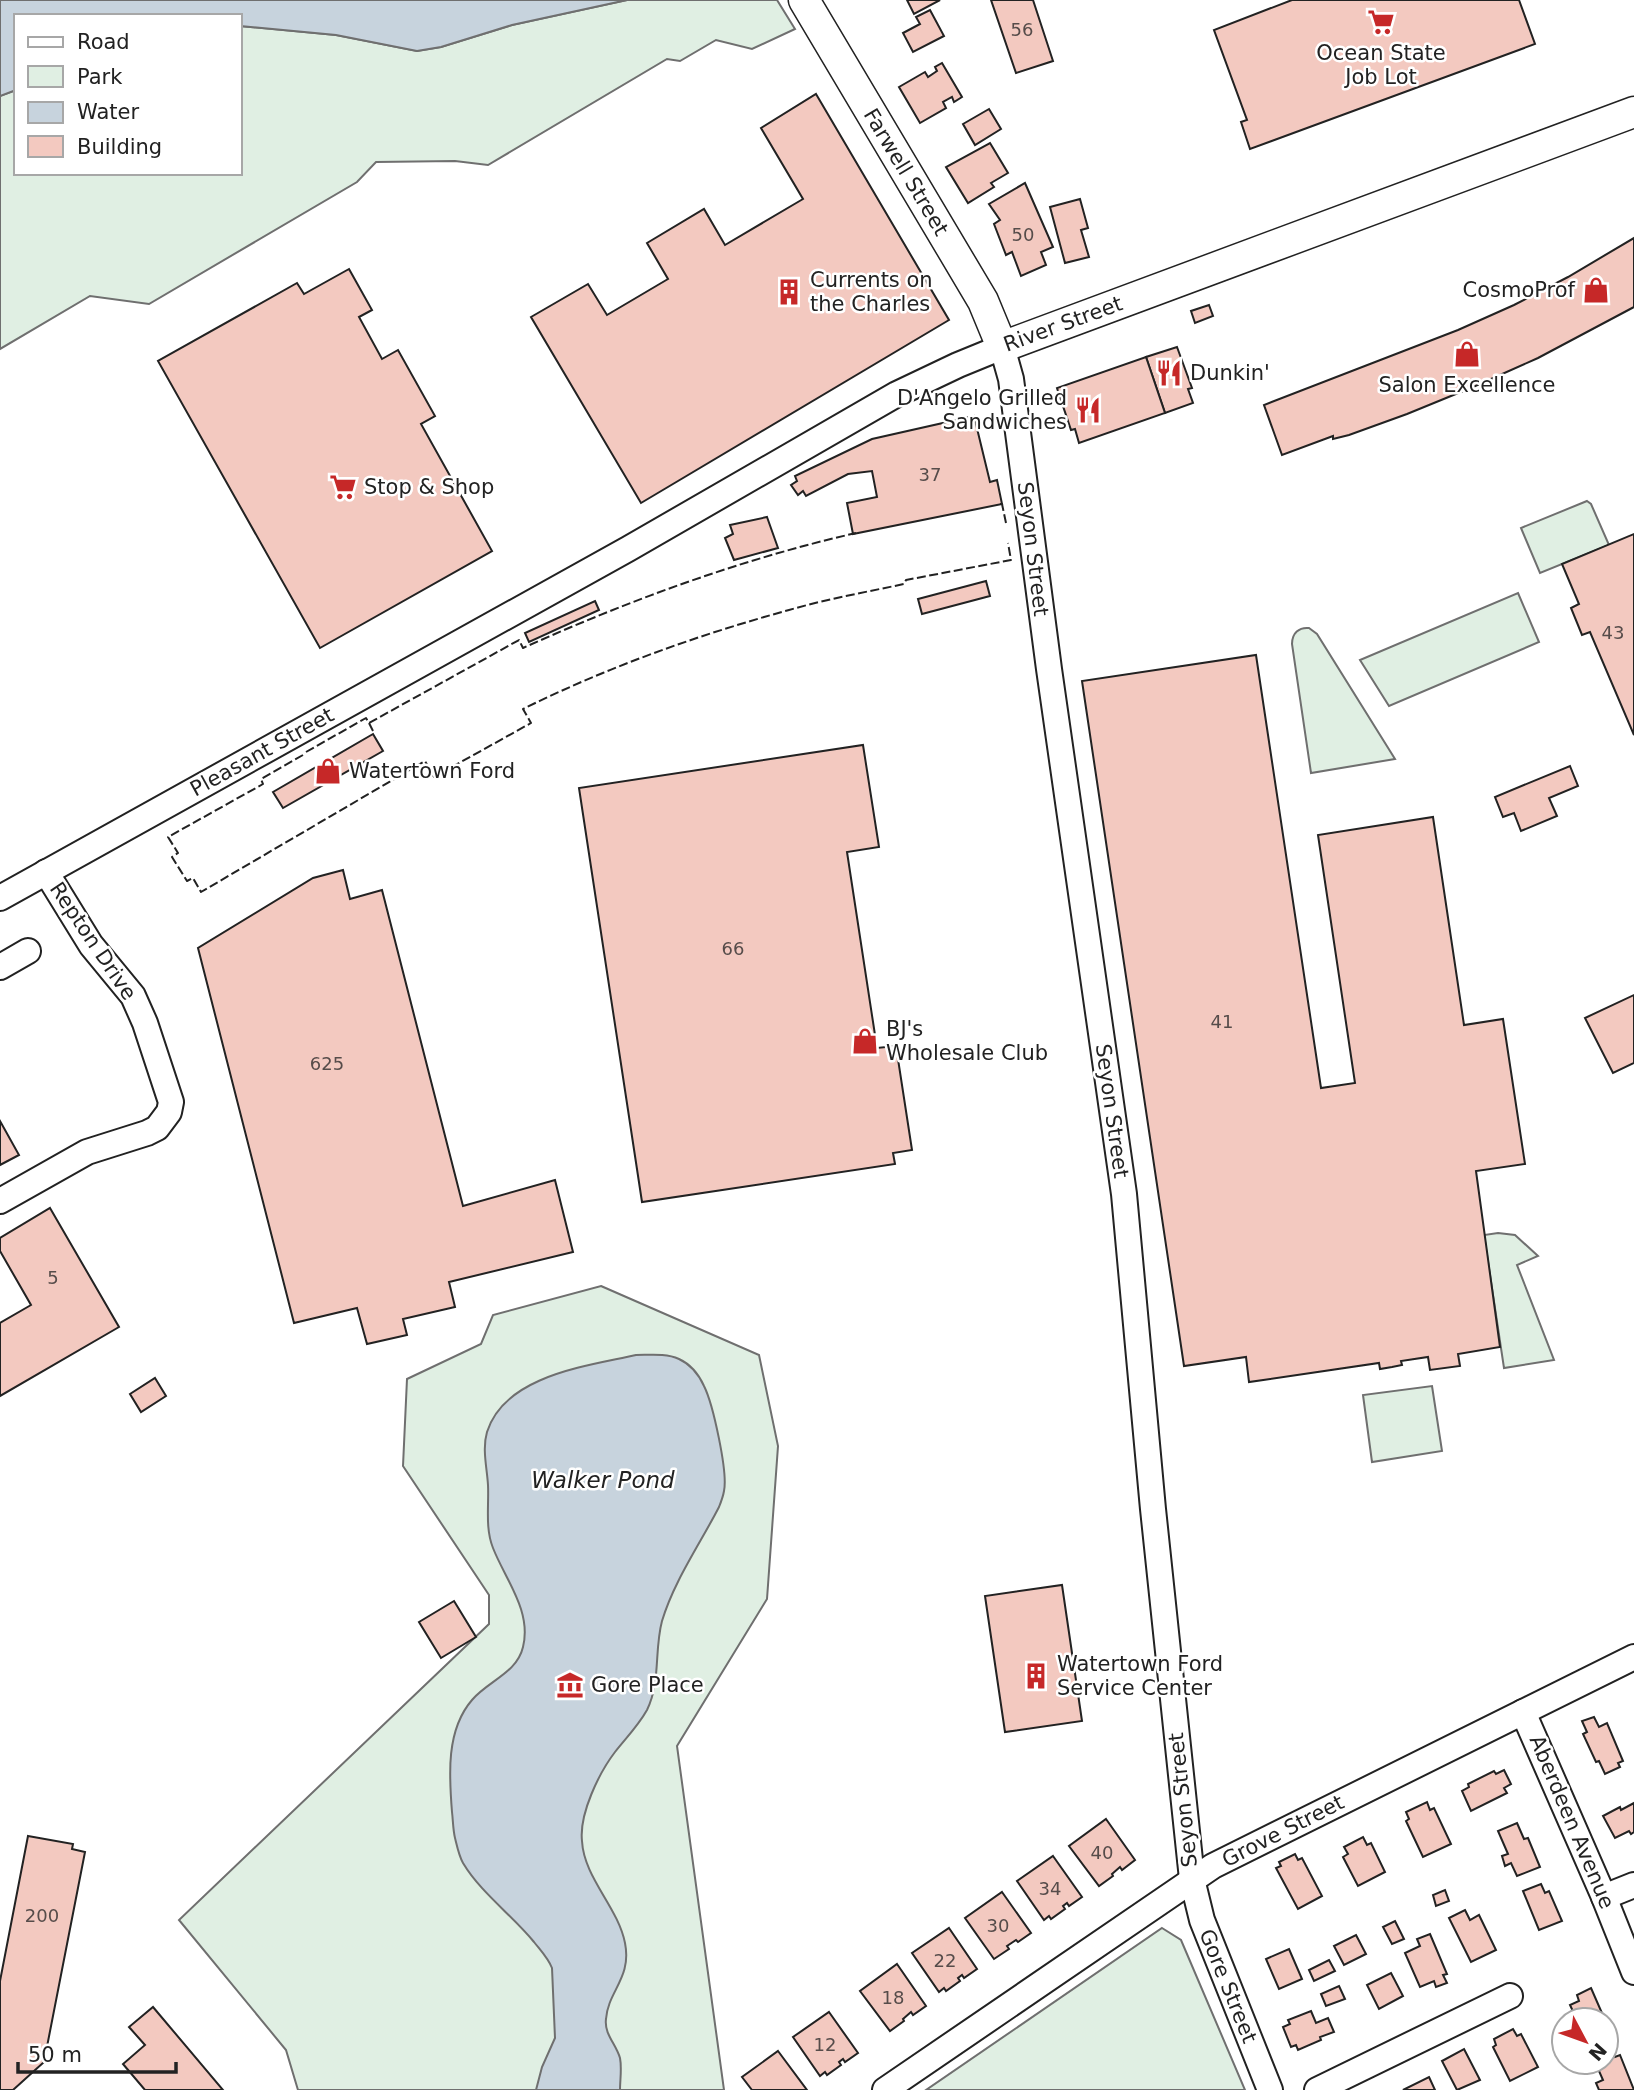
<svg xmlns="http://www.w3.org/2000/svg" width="1634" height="2090" viewBox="0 0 1634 2090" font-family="'DejaVu Sans',sans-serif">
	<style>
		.green { fill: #e0efe3; stroke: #6f6f6f; stroke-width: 2 }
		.water { fill: #c7d3dd; stroke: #6f6f6f; stroke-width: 2 }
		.building { fill: #f3c9c0; stroke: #222; stroke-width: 2 }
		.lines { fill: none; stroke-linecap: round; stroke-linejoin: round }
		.minor-casing { stroke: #222; stroke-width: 28 }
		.major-casing { stroke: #222; stroke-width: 33 }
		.minor { stroke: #fff; stroke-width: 24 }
		.major { stroke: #fff; stroke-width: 30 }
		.fence { stroke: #222; stroke-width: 2; stroke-dasharray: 9 3.5; stroke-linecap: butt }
		.labels { text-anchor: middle; stroke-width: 5; stroke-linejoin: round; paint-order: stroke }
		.number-label { font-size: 18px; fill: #564c4a }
		.poi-label { font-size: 21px; fill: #222; stroke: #fff; text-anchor: start }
		.street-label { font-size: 21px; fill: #222; stroke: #fff }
		.water-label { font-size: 23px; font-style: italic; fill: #222; stroke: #fff }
	</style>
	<rect width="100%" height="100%" fill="#fff"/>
	<g class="green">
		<path d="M627,0h150l18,29 -43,20 -36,-9 -36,21 -13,-2 -179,106 -33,-4 -79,1 -19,20 -208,122 -59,-8 -90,53v-253l16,-6v83h224v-147l96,9 81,16 24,-4 71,-22z"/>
		<path d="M1587,501l4,3 18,41 -69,28 -19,-45z"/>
		<path d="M1518,593l21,49 -150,64 -29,-46z"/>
		<path d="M1309,628l8,6 78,125 -84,14 -19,-129c0,-11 7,-17 17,-16z"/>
		<path d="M1498,1233l17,2 23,21 -21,9 37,95 -50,8 -20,-133z"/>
		<path d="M601,1286l158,69 19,91 -11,153 -90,147 47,344h-426l-12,-40 -107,-130 310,-296v-29l-86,-129 4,-87 74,-35 12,-29z"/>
		<path d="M1432,1386l10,65 -70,11 -9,-67z"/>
		<path d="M1162,1928l19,12 64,150h-319z"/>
	</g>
	<g class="water">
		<path d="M0,0h627l-115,25 -71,22 -24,4 -81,-16 -96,-9v-10h-224v74l-16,6z"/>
		<path d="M636,1355c14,0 30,-2 43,4 11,5 20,16 25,27 9,18 24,86 20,105 -1,6 -3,11 -5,16 -19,37 -45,74 -57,114 -8,30 -1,60 -15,89 -9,16 -21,28 -32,42 -16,21 -36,62 -33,89 2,37 36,66 43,102 7,35 -17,48 -19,76 -2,15 10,25 14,39 2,10 0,22 0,32h-84l6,-23 13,-29 -3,-70c-4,-10 -11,-17 -18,-26 -22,-27 -53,-49 -71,-79 -4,-7 -6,-17 -8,-25 -2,-8 -2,-18 -3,-26 -3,-37 -6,-82 20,-112 16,-19 45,-27 51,-53 9,-36 -18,-68 -30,-99 -8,-20 -4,-42 -5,-63 -1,-17 -6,-36 -1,-53 18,-57 101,-66 149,-77z"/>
	</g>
	<g class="building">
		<path d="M907,0h33l-26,14z"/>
		<path d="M991,0h42l20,61 -37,12z"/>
		<path d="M1292,0h227l16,44 -285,105 -9,-27 6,-2 -33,-90z"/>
		<path d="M930,10l14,26 -31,16 -10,-19 17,-9 -4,-7z"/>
		<path d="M942,63l20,34 -8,5 -2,-5 -9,5 3,6 -26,15 -21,-36 26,-15 3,5 9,-6 -2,-4z"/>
		<path d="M816,94l133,226 -308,183 -110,-186 57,-33 19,31 61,-36 -21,-36 57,-34 21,36 78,-46 -42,-71z"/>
		<path d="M989,109l12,20 -26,16 -12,-21z"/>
		<path d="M990,143l18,30 -17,10 3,4 -26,16 -22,-36z"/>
		<path d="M1025,183l28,64 -12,5 5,13 -25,11 -9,-24 -6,3 -12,-31 6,-4 -11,-16z"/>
		<path d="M1080,199l8,29 -7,2 8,27 -24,6 -15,-56z"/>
		<path d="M1634,238v69l-96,51 -65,29 -66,27 -58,21 -16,4v-3l-51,19 -18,-50 194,-75 56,-25 54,-28z"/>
		<path d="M349,269l23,41 -13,7 23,42 16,-9 37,66 -14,8 71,127 -172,97 -162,-287 139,-78 7,11z"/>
		<path d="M1209,305l4,11 -18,7 -4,-12z"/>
		<path d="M1177,347l15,41 -4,1 5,14 -28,10 -19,-56z"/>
		<path d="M1146,357l19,56 -86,30 -4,-14 -4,1 -14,-42z"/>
		<path d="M974,416l16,66 7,-2 5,24 -149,30 -6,-31 30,-6 -5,-26 -24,3 -42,22 -3,-5 -5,4 -7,-10 6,-4 -2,-5 77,-37z"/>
		<path d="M767,517l11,31 -44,12 -9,-22 8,-4 -3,-9z"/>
		<path d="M1634,534v201l-44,-103 -8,3 -11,-27 8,-4 -17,-40z"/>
		<path d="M986,581l4,15 -68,18 -4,-15z"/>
		<path d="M595,601l4,9 -70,32 -4,-9z"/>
		<path d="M1256,655l65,433 34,-5 -37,-248 115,-18 31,208 39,-6 22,145 -49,7 24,176 -42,7 2,12 -30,4 -2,-13 -27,4 1,4 -10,2 -12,2 -1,-6 -130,19 -3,-25 -62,9 -102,-685z"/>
		<path d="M373,734l10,17 -100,57 -10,-16z"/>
		<path d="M863,745l16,102 -32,5 30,196 19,-2 16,104 -19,3 2,11 -253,38 -63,-414z"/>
		<path d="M1570,766l8,20 -29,12 8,18 -36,15 -7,-18 -11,4 -8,-20z"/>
		<path d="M343,870l7,29 32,-9 81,316 92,-26 18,72 -124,30 6,25 -52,12 4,16 -40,9 -10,-36 -63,15 -96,-375 115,-70z"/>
		<path d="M1634,995v68l-21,10 -28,-55z"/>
		<path d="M0,1121l19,34 -19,10z"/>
		<path d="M50,1208l69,119 -119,69v-73l31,-18 -31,-54v-13z"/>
		<path d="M155,1378l11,18 -25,16 -11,-18z"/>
		<path d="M1062,1585l20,136 -77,11 -20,-136z"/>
		<path d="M454,1601l22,36 -35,21 -22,-36z"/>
		<path d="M1594,1717l5,10 8,-4 16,38 -5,2 2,4 -15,7 -6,-13 -3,1 -13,-28 4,-2 -5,-11z"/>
		<path d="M1504,1770l7,14 -7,4 3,5 -36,18 -9,-20 7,-4 -1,-3 26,-13 2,3z"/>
		<path d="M1427,1802l3,8 4,-2 17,36 -28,13 -17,-36 3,-2 -3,-7z"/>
		<path d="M1634,1803v29l-3,2 -2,-3 -14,7 -12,-22 17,-9 1,3z"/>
		<path d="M1106,1819l29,41 -13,10 -2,-3 -8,7 1,2 -14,10 -30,-40z"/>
		<path d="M1517,1823l7,16 4,-1 12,29 -23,9 -6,-13 -6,3 -3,-10 6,-2 -10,-23z"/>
		<path d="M28,1836l45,8 -1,5 13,3 -41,210 -31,28h-13v-109z"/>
		<path d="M1363,1837l4,8 4,-2 14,29 -27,14 -15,-29 5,-3 -4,-7z"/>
		<path d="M1295,1854l3,6 4,-2 20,38 -24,13 -22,-41 5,-2 -2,-4z"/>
		<path d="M1053,1856l29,41 -13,9 -2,-3 -4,3 2,3 -14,10 -2,-3 -5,4 -27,-39z"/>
		<path d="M1541,1884l4,9 4,-2 13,30 -23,9 -16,-39z"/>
		<path d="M1445,1890l4,11 -13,5 -3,-11z"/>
		<path d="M1002,1892l29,41 -13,9 -2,-2 -9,6 2,3 -15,10 -29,-41z"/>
		<path d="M1465,1910l5,10 9,-5 17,35 -25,12 -22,-44z"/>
		<path d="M1395,1921l9,18 -12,5 -9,-17z"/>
		<path d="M949,1928l28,41 -13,9 -2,-3 -4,3 2,3 -14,10 -2,-3 -5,4 -27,-39z"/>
		<path d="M1430,1934l17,40 -4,1 4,8 -11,4 -2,-6 -14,6 -15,-34 15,-7 -3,-7z"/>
		<path d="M1356,1935l10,19 -22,11 -10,-19z"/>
		<path d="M1289,1949l13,30 -23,10 -13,-30z"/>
		<path d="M1329,1960l6,11 -21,10 -5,-11z"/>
		<path d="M897,1964l29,42 -13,9 -2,-3 -8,7 1,2 -14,10 -30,-40z"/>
		<path d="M1391,1973l12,23 -24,13 -12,-24z"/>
		<path d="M1339,1986l6,13 -19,7 -5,-12z"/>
		<path d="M1591,1988l14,32h-28l-7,-15 9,-4 -2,-6z"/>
		<path d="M153,2007l70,83h-78l-22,-26 22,-19 -16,-18z"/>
		<path d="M1311,2011l5,12 12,-5 6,14 -14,5 1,3 -23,10 -2,-5 -5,2 -8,-20 7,-3 -2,-4z"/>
		<path d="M829,2012l29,41 -13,9 -2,-3 -4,3 2,3 -14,10 -2,-3 -5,4 -27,-39z"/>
		<path d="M1513,2029l4,7 4,-2 17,33 -28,14 -17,-34 3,-2 -2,-6z"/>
		<path d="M1610,2047l5,10 5,-2 14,35h-35l-3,-7 7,-3 -8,-18h11v-13z"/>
		<path d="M1464,2049l16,31 -23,10 -15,-29z"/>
		<path d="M778,2051l29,39h-55l-10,-13z"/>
		<path d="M1429,2077l6,13h-32z"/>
	</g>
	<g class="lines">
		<g class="minor-casing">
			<g id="minor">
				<path d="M0,898l628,-349 269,-155 61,-29 44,-18 9,32 38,290 75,525 29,315 39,370 10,41 68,170"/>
				<path d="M0,967l28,-16"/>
				<path d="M0,1201l87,-49 60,-19 10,-5 12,-16 2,-10 -26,-79 -12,-27 -42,-51 -45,-73"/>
				<path d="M1523,1712l81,185 30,75"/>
				<path d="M1604,1897l30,-12"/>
				<path d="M885,2090l328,-224 421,-209"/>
				<path d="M1317,2090l193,-94"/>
			</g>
		</g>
		<g class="major-casing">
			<path id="major" d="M804,0l179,301 19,46 632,-235"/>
		</g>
		<use href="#minor" class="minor"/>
		<use href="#major" class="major"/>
		<g class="fence">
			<path d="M1000,504h2l4,19"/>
			<path d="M369,723l4,8"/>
			<path d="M306,752l60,-34 3,5 150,-83 4,8c107,-48 219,-89 333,-115"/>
			<path d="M303,755l-42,24 2,5 -95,53 10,16 -6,4 15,24 6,-3 8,14 224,-131 9,16 97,-54 -8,-14c85,-42 175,-74 266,-99 38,-11 77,-18 115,-26l2,-4 105,-20 -3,-17"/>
		</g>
	</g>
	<defs>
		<g id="supermarket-bare" transform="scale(2.1)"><path d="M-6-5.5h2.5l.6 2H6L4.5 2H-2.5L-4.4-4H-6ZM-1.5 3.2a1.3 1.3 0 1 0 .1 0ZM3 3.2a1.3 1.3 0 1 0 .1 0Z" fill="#c62828" stroke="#fff" stroke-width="2.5" paint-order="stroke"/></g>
		<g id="shop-bare" transform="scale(2.1)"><path d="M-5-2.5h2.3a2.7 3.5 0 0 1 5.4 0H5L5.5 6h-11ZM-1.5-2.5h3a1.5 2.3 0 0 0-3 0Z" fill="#c62828" stroke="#fff" stroke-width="2.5" paint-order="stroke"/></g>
		<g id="building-bare" transform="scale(2.1)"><path d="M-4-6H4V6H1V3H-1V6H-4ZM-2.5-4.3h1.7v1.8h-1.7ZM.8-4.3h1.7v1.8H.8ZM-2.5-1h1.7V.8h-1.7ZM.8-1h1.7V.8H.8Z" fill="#c62828" stroke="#fff" stroke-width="2.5" paint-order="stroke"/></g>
		<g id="restaurant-bare" transform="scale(2.1)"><path d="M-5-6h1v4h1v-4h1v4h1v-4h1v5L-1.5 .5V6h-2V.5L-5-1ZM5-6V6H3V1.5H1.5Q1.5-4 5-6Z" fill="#c62828" stroke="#fff" stroke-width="2.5" paint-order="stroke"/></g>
		<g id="museum-bare" transform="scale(2.1)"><path d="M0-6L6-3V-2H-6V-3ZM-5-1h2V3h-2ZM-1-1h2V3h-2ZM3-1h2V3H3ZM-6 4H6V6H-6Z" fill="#c62828" stroke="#fff" stroke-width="2.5" paint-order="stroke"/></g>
	</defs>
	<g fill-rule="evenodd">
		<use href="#supermarket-bare" x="1381" y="22"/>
		<use href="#shop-bare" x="1596" y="290"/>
		<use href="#building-bare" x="789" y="292"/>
		<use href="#shop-bare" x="1467" y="354"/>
		<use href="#restaurant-bare" x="1169" y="373"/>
		<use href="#restaurant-bare" x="1088" y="410"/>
		<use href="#supermarket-bare" x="343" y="487"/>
		<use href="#shop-bare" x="328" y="771"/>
		<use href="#shop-bare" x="865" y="1041"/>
		<use href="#building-bare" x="1036" y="1676"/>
		<use href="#museum-bare" x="570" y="1685"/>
	</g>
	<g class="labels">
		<g class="number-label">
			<text x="1022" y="36">56</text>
			<text x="1023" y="241">50</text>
			<text x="930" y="481">37</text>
			<text x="1613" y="639">43</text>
			<text x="733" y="955">66</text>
			<text x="1222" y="1028">41</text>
			<text x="327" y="1070">625</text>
			<text x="53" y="1284">5</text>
			<text x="1102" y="1859">40</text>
			<text x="1050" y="1895">34</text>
			<text x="42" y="1922">200</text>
			<text x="998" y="1932">30</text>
			<text x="945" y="1967">22</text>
			<text x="893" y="2004">18</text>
			<text x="825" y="2051">12</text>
		</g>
		<g class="poi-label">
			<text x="1381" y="60" text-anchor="middle">Ocean State<tspan x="1381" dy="24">Job Lot</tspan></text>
			<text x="810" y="287">Currents on<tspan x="810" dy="24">the Charles</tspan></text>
			<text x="1575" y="297" text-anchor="end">CosmoProf</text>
			<text x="1190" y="380">Dunkin'</text>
			<text x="1467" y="392" text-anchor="middle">Salon Excellence</text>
			<text x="1067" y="405" text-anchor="end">D'Angelo Grilled<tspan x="1067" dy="24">Sandwiches</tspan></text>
			<text x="364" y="494">Stop &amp; Shop</text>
			<text x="349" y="778">Watertown Ford</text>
			<text x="886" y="1036">BJ's<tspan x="886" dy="24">Wholesale Club</tspan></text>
			<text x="1057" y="1671">Watertown Ford<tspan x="1057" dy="24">Service Center</tspan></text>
			<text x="591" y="1692">Gore Place</text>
		</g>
		<g class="street-label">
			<text transform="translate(906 172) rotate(59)" y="7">Farwell Street</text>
			<text transform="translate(1063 324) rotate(-20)" y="7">River Street</text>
			<text transform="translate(1033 549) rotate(83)" y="7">Seyon Street</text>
			<text transform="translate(262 752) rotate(-29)" y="7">Pleasant Street</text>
			<text transform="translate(93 941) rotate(56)" y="7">Repton Drive</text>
			<text transform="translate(1112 1111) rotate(82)" y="7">Seyon Street</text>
			<text transform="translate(1183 1800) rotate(-96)" y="7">Seyon Street</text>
			<text transform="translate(1572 1822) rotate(67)" y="7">Aberdeen Avenue</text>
			<text transform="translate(1283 1831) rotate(-27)" y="7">Grove Street</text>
			<text transform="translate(1228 1986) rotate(68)" y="7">Gore Street</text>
		</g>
		<g class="water-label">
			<text x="603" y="1488">Walker Pond</text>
		</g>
	</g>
	<rect x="14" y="14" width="228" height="161" fill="#ffffff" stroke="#a7a7a7" stroke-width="2"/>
	<rect x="28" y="37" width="35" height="10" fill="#ffffff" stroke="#a7a7a7" stroke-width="2"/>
	<text x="77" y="49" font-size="21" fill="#222222">Road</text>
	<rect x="28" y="66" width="35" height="21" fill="#e0efe3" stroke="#a7a7a7" stroke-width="2"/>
	<text x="77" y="84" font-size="21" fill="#222222">Park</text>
	<rect x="28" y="102" width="35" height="21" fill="#c7d3dd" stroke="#a7a7a7" stroke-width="2"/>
	<text x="77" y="119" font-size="21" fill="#222222">Water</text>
	<rect x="28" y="136" width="35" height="21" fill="#f3c9c0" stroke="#a7a7a7" stroke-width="2"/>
	<text x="77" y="154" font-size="21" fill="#222222">Building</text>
	<g transform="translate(1585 2041) rotate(131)"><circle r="33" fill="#ffffff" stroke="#a7a7a7" stroke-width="2"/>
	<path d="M0-5L12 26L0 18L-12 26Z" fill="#c62828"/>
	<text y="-10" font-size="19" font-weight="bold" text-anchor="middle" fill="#222222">N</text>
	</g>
	<path d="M18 2062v10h158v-10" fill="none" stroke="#222222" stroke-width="3.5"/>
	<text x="28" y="2062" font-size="21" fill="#222222" stroke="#ffffff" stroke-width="5" paint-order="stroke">50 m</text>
</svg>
